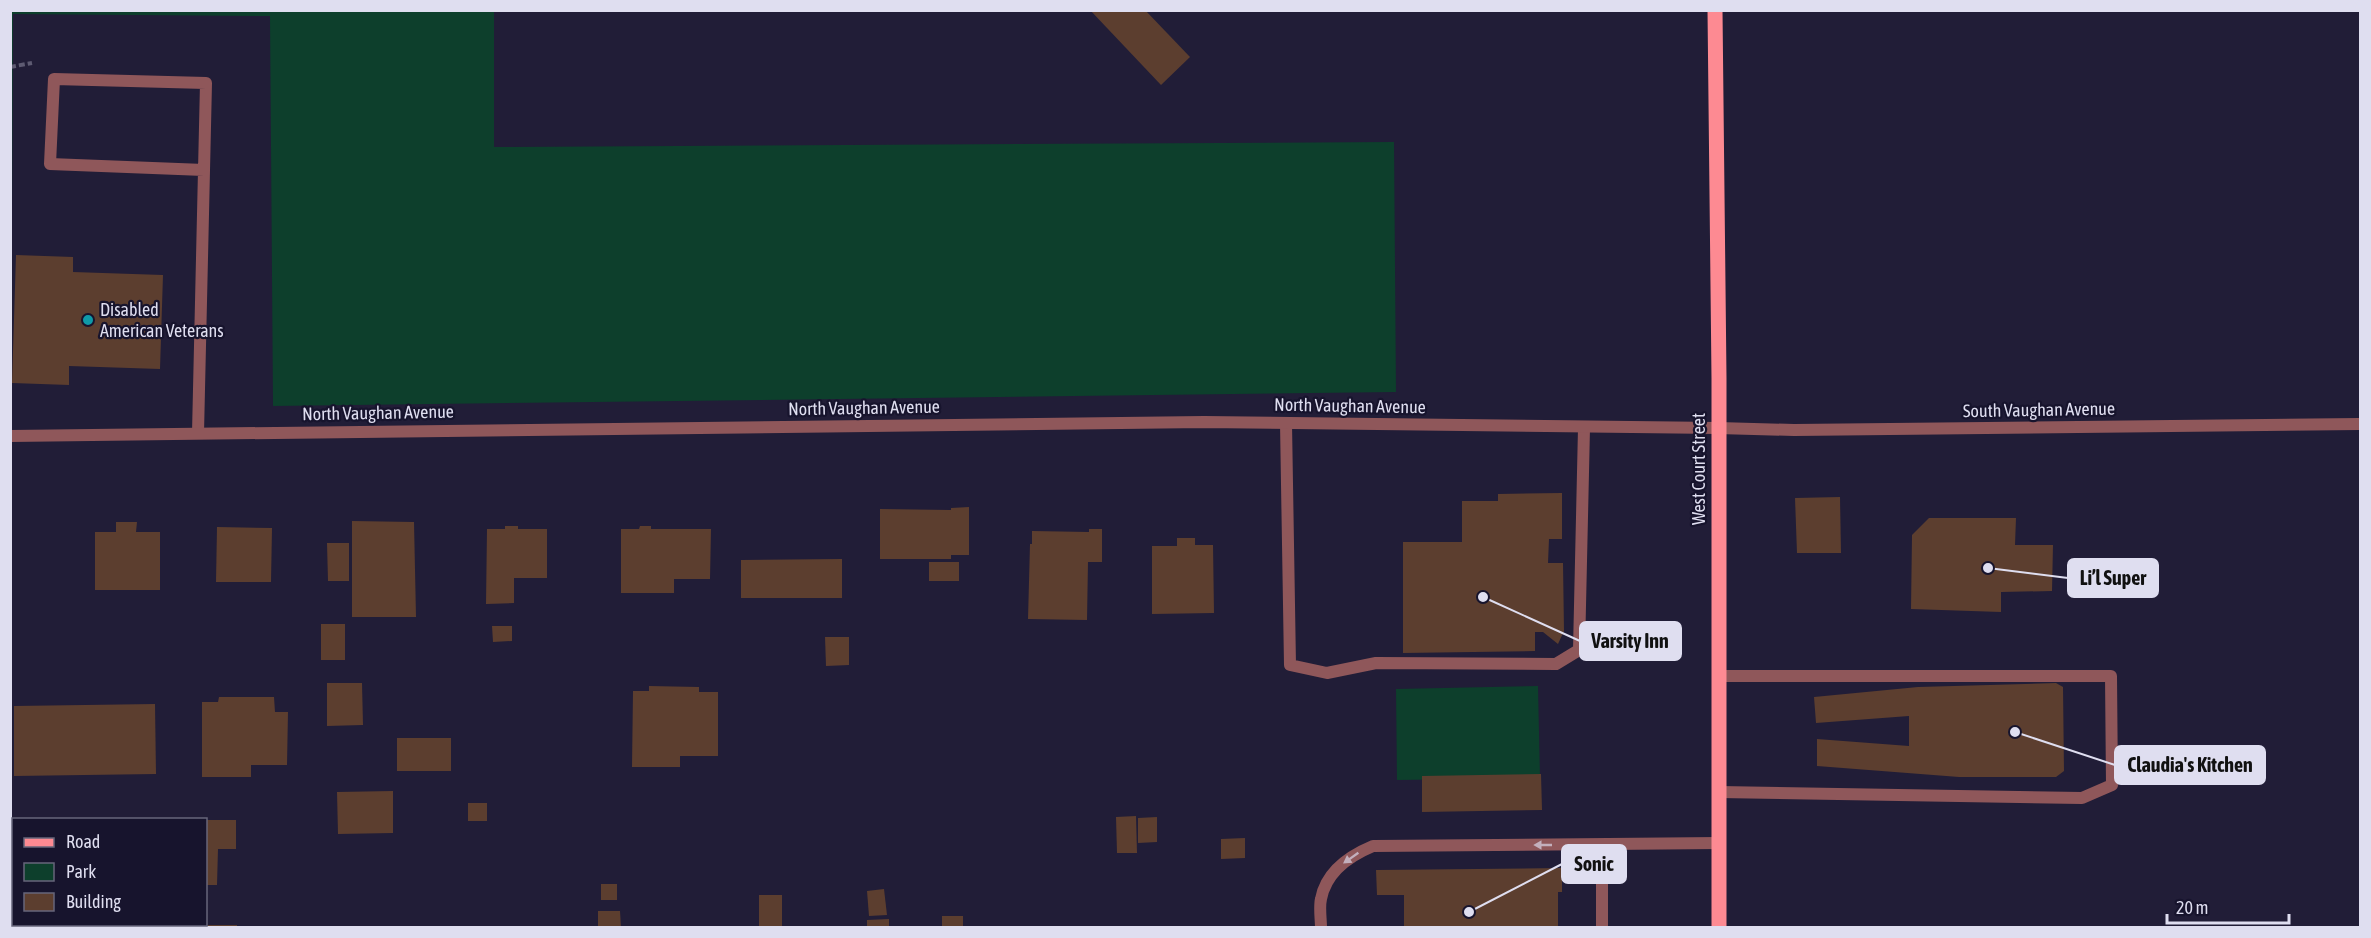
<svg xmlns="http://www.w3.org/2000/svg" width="2371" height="938" viewBox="0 0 2371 938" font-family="'Asap Condensed',sans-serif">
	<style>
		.green { fill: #0d3f2c }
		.building { fill: #5c3e2f }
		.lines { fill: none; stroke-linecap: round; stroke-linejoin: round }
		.path { stroke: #5e5b72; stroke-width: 4; stroke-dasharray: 6 3; stroke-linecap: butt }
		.service { stroke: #8f575a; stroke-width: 12 }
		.minor { stroke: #8f575a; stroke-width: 12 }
		.tertiary { stroke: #8f575a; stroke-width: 12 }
		.primary { stroke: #fd8a92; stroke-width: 15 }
		.oneway { fill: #c3afbc }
		.culture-dot { fill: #0f9aa8; stroke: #17142d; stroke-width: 2 }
		.labels { text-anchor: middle; stroke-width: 4.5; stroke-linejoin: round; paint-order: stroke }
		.poi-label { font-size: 18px; fill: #dfdef0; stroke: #17142d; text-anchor: start }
		.street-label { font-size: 18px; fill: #dfdef0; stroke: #17142d }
		.leader { fill: none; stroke: #dfdef0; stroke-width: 2 }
		.callout-dot { fill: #dfdef0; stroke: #17142d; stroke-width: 2 }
		.callout { fill: #dfdef0; stroke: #dfdef0; stroke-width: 2 }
		.callout-label { font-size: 20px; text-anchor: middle; font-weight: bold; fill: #111 }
	</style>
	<rect width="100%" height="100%" fill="#211d37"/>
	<g class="green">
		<path d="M11,10l483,1v136l900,-5 2,250 -1123,14 -3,-390 -257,-2 -2,386z"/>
		<path d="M1538,686l2,92 -143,2 -1,-91z"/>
	</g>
	<g class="building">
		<path d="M1090,10h55l45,47 -29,28z"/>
		<path d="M16,255l57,2v15l90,3 -3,94 -91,-3v19l-57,-2z"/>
		<path d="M1562,493v46h-13l-1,24h15l1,68 -6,13 -15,-12h-8v19l-132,2v-111h59v-41h36v-7z"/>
		<path d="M1840,497l1,56h-44l-2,-55z"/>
		<path d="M969,507v48h-18v4h-71v-50l71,1v-2z"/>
		<path d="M1929,518h87l-1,27h38l-1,46 -51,1v20l-90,-3 1,-74z"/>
		<path d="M352,521l62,1 2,95h-64z"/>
		<path d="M116,522h21l-1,10h24v58h-65v-58h21z"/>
		<path d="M505,526h13v3h29v49h-33v25l-28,1 1,-75h18z"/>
		<path d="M640,526h11v3h60l-1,50h-36v14h-53v-64h18z"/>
		<path d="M217,527l55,1 -1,54h-55z"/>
		<path d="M1089,529h13v33h-14l-1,58 -59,-1 2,-75h2v-13l57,1z"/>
		<path d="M1177,538h18v7h18l1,68 -62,1v-68h25z"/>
		<path d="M327,543h22v38h-21z"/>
		<path d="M842,559v39h-101v-38z"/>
		<rect x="929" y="562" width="30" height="19"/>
		<rect x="321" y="624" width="24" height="36"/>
		<path d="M492,626h20v15l-19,1z"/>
		<path d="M825,637h24v28l-23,1z"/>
		<path d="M327,683h35l1,42 -36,1z"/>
		<path d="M2056,683l7,4 1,84 -8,6h-97l-142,-11v-27l92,7v-30l-93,7 -2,-26 104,-10z"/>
		<path d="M649,686l50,1v5h19v64h-38v11h-48l1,-76h16z"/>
		<path d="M219,697h55l1,15h13l-1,53h-36v12h-49v-75h16z"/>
		<path d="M155,704l1,70 -142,2v-70z"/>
		<rect x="397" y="738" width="54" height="33"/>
		<path d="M1541,774l1,36 -120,2v-36z"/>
		<path d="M393,791v42l-55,1 -1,-42z"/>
		<rect x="468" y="803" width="19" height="18"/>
		<path d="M1136,816l1,37h-20l-1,-36z"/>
		<path d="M1157,817v25l-19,1v-25z"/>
		<path d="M206,820h30v29h-18l-1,36h-11z"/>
		<path d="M1245,838v20l-24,1v-20z"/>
		<path d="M1562,868v24h-4v36h-154v-33h-27l-1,-25z"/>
		<rect x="601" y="884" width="16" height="16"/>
		<path d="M884,889l3,26 -18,1 -2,-25z"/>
		<rect x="759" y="895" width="23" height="33"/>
		<path d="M598,911h22l1,17h-23z"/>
		<rect x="942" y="916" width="21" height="12"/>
		<path d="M889,919v9h-22v-8z"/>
		<rect x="57" y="924" width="26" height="4"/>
		<rect x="208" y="925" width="29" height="3"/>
	</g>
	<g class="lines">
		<path class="path" d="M10,67l22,-4"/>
		<g class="service">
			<path d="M1286,423l4,242 37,8 49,-10 180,1 23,-14 5,-222"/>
			<path d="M198,433l8,-350 -152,-4 -4,85 154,6"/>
			<path d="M1718,676h393l1,109 -30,13 -363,-6"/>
			<path d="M1602,845v83"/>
			<path d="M1321,928c0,-9 -2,-21 0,-29 5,-27 28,-43 52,-53l346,-3"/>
		</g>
		<path class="minor" d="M1718,428l76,2 566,-6"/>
		<path class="tertiary" d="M10,436l1194,-14 514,6"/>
		<path class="primary" d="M1715,10l4,368v550"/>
	</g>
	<defs><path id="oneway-solid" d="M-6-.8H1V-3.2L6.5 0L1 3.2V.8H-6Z" transform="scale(1.5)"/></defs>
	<g class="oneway">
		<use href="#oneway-solid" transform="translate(1543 845) rotate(180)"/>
		<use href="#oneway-solid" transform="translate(1351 858) rotate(145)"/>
	</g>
	<circle class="culture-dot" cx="88" cy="320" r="6"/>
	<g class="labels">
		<g class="poi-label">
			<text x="100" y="316">Disabled<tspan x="100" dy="21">American Veterans</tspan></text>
		</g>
		<g class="street-label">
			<text transform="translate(1350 406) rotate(1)" y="6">North Vaughan Avenue</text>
			<text transform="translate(864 408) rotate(-1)" y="6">North Vaughan Avenue</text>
			<text transform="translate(2039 410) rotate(-1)" y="6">South Vaughan Avenue</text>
			<text transform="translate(378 413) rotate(-1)" y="6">North Vaughan Avenue</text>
			<text transform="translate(1699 469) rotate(-90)" y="6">West Court Street</text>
		</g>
	</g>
	<path class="leader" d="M1988 568L2068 578M1483 597L1580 641M2015 732L2115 765M1469 912L1562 864"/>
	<g class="callout-dot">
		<circle cx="1988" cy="568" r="6"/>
		<circle cx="1483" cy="597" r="6"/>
		<circle cx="2015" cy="732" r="6"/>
		<circle cx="1469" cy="912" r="6"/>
	</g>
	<g class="callout">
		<rect x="2068" y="559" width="90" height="38" rx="6"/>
		<rect x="1580" y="622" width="101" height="38" rx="6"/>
		<rect x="2115" y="746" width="150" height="38" rx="6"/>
		<rect x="1562" y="845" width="64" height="38" rx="6"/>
	</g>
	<g class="callout-label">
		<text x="2113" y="585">Li’l Super</text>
		<text x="1630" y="648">Varsity Inn</text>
		<text x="2190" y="772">Claudia's Kitchen</text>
		<text x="1594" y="871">Sonic</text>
	</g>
	<rect width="2371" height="938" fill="none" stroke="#dfdef0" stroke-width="24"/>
	<rect x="12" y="818" width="195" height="108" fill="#17142d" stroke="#67657b" stroke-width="1.5"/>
	<rect x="24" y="838" width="30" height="9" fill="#fd8a92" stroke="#67657b" stroke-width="1.5"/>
	<text x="66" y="848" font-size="18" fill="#dfdef0">Road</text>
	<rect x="24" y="863" width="30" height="18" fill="#0d3f2c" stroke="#67657b" stroke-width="1.5"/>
	<text x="66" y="878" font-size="18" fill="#dfdef0">Park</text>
	<rect x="24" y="893" width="30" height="18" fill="#5c3e2f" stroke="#67657b" stroke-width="1.5"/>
	<text x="66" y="908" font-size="18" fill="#dfdef0">Building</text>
	<path d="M2167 914v9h122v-9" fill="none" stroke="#dfdef0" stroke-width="3"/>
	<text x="2176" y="914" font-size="18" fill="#dfdef0" stroke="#17142d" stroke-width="4.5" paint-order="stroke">20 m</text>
</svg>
